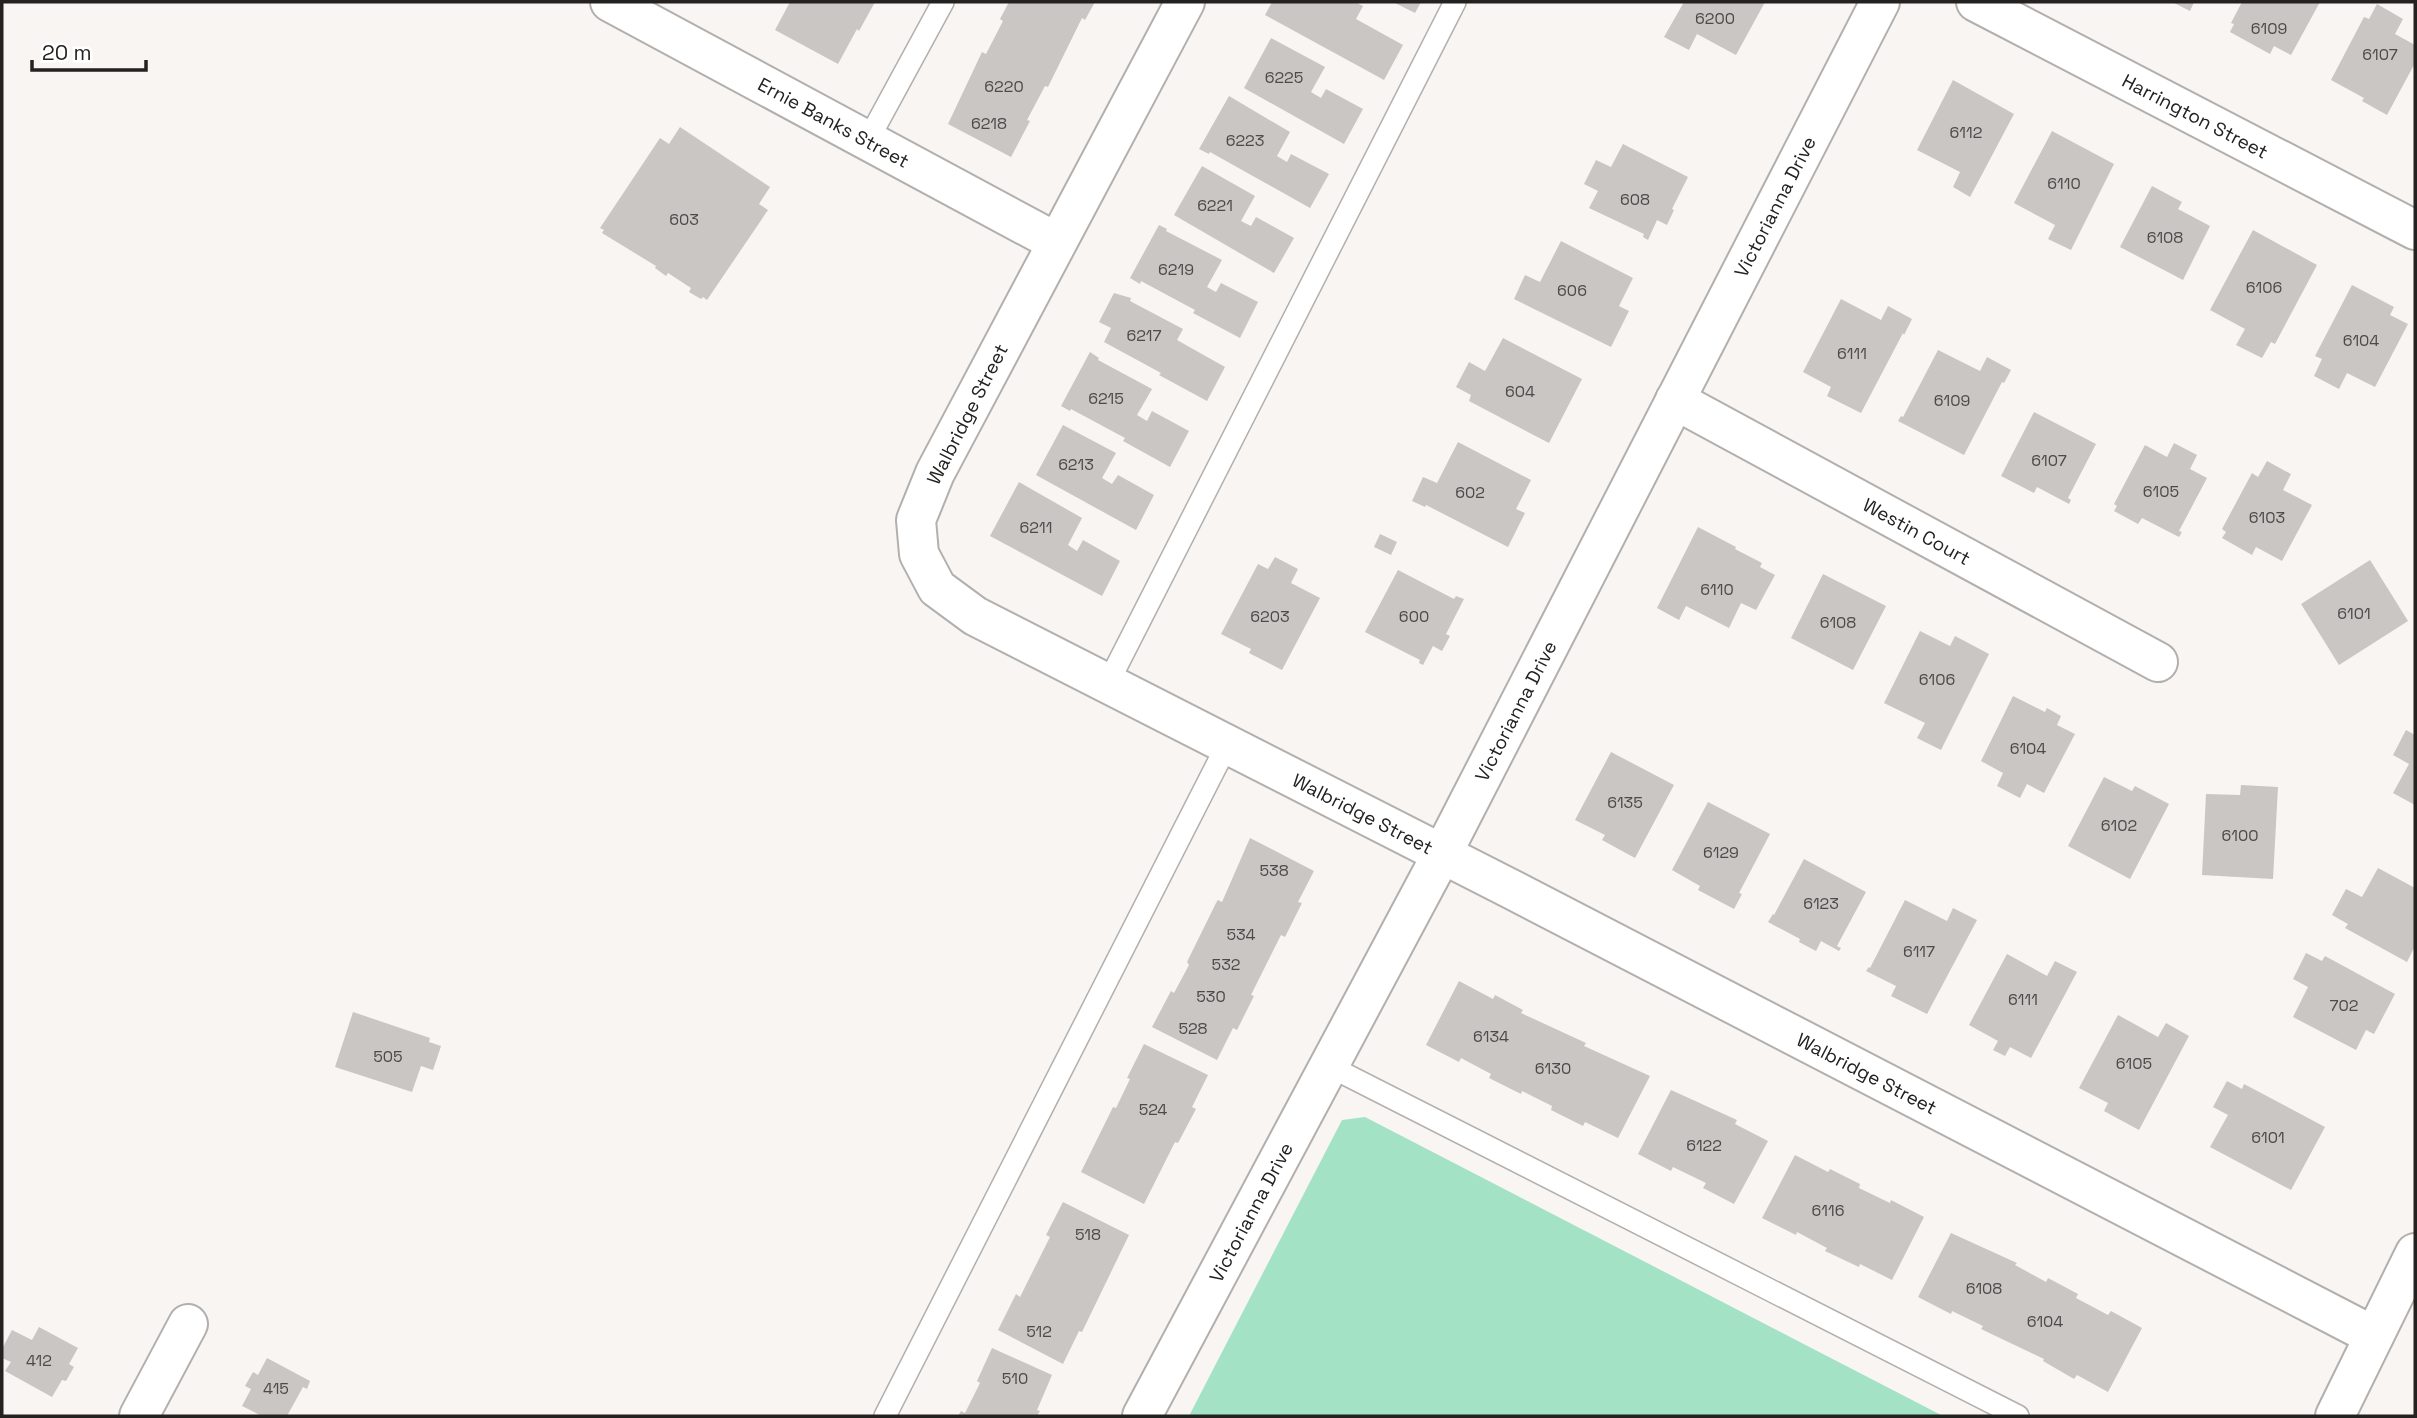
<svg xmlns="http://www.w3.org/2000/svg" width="2417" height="1418" viewBox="0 0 2417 1418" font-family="'Space Grotesk',sans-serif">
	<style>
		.green { fill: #a4e2c5 }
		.building { fill: #c9c6c3 }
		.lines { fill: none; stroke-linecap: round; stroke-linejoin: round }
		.service-casing { stroke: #b2afac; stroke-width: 24 }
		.minor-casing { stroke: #b2afac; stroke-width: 42 }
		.tertiary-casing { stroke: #b2afac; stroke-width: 42 }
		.service { stroke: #fff; stroke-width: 21 }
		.minor { stroke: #fff; stroke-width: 38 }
		.tertiary { stroke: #fff; stroke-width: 38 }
		.labels { text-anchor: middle; stroke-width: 6; stroke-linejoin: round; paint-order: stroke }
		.number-label { font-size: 16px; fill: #4c4b49 }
		.street-label { font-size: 19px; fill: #232220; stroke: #fff }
	</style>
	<rect width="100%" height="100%" fill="#f9f5f2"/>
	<path class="green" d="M1365,1117l578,299h-754l153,-296z"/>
	<g class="building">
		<path d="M790,2h85l-16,29 -2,-2 -19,35 -63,-34z"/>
		<path d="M1009,2h86l-10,18 -3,-2 -34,69 -3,-1 -18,34 3,1 -19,36 -63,-33 34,-72 4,2 17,-33 -3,-2z"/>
		<path d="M1272,2h83l8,4 -7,13 47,26 -19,35 -119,-65z"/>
		<path d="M1393,2h28l-6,11z"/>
		<path d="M1684,2h81l-29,53 -39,-21 -8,16 -25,-13z"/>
		<path d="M2172,2h22l-4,9z"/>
		<path d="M2242,2h78l-29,53 -17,-9 -4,8 -40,-22 4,-8 -3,-1z"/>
		<path d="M2377,4l26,15 -8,15 20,11v18l-28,52 -25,-14 2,-3 -33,-18 33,-63 5,2z"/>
		<path d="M1271,38l54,29 -14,25 10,6 5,-9 37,20 -19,35 -100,-56z"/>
		<path d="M1953,80l61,34 -44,83 -17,-10 7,-15 -43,-22z"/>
		<path d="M1229,96l61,36 -13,24 10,6 4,-8 38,20 -19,34 -100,-56 -1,2 -10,-5z"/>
		<path d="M680,127l90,60 -11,17 9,6 -61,90 -4,-3 -2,2 -12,-7 2,-4 -23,-15 -2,3 -11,-8 1,-2 -54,-33 2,-3 -4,-2 60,-90 9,6z"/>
		<path d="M2052,131l62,33 -43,86 -23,-11 7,-14 -41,-22z"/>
		<path d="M1623,144l65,33 -16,32 2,1 -7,15 -10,-5 -9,20 -5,-3 1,-3 -55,-26 9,-17 -14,-7 12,-24 15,7z"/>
		<path d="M1202,166l53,30 -14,25 10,5 5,-9 38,21 -20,35 -100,-58z"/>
		<path d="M2152,186l30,16 -4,7 32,17 -27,54 -63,-33z"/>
		<path d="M1159,225l8,4 -1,2 56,29 -15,27 9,5 5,-9 37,19 -18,36 -47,-25 2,-3 -54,-29 -1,3 -10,-6z"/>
		<path d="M2253,230l64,35 -42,79 -4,-2 -9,16 -26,-13 9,-16 -35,-19z"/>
		<path d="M1561,241l72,37 -14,28 10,5 -18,36 -97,-48 11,-24 15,7z"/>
		<path d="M2352,285l42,22 -4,8 18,9 -33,63 -28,-14 -8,16 -25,-13 8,-17 -7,-3z"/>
		<path d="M1114,293l17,5 -1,3 53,28 -6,11 48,27 -18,34 -48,-26 2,-2 -57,-31 7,-14 -12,-6z"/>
		<path d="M1841,299l40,21 7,-14 24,13 -8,16 -1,-2 -42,80 -34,-17 4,-9 -28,-15z"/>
		<path d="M1503,338l79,41 -33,64 -80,-42 2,-6 -15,-8 13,-25 16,9z"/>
		<path d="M1938,350l42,21 7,-14 24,13 -7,13 -2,-1 -38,73 -66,-34 3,-5 2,1z"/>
		<path d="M1090,352l9,6 -1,2 54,29 -15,26 10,6 5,-10 37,20 -19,36 -47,-26 2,-3 -54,-29 -1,2 -9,-5z"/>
		<path d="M2034,412l62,32 -28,54 3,2 -2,4 -32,-17 -3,6 -33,-17z"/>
		<path d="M1063,425l53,28 -14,25 10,6 6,-9 36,20 -18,35 -100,-55z"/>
		<path d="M1458,442l73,38 -15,29 9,4 -17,34 -82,-42 -1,2 -13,-6 11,-24 14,6z"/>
		<path d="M2174,443l23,12 -7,14 17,9 -28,53 3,1 -3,5 -37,-19 -4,6 -24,-13 3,-5 -3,-2 31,-59 22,12z"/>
		<path d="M2267,461l24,13 -8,16 29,15 -30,56 -26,-14 -4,8 -30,-17 4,-6 -4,-3 30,-56 6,4z"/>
		<path d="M1019,482l63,36 -14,27 9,6 6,-11 37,21 -18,35 -112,-60z"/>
		<path d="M1698,527l38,20 -1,2 27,14 -2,4 15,8 -19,35 -15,-7 -12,25 -43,-22 -7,14 -22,-12z"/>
		<path d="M1380,534l17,8 -6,13 -17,-8z"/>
		<path d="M1275,557l23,12 -7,14 29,15 -38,72 -33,-17 2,-4 -30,-15 37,-70 10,5z"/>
		<path d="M2370,560l38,61 -69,44 -38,-61z"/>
		<path d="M1398,570l56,29 2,-3 8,3 -18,35 4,2 -8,15 -9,-5 -10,19 -4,-2 1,-3 -55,-28z"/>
		<path d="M1823,574l63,32 -33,64 -62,-32z"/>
		<path d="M1920,631l30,15 5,-10 34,18 -48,96 -24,-12 8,-15 -41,-20z"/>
		<path d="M2013,696l32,16 2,-4 14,8 -4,9 18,9 -31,59 -17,-9 -7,14 -23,-12 6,-13 -22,-12z"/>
		<path d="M2406,730l9,5v70l-22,-12 16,-29 -16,-9z"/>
		<path d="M1611,752l63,33 -39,73 -33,-18 3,-5 -30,-15z"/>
		<path d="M2104,777l28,14 3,-5 34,18 -39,75 -62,-33z"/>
		<path d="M2241,785l37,2 -5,92 -71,-4 4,-81 34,1z"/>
		<path d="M1708,802l62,32 -31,59 3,1 -8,15 -36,-19 2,-4 -28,-16z"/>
		<path d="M1250,838l64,33 -16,31 4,1 -17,34 -4,-2 -30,60 3,1 -17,34 -4,-2 -16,32 -65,-33 19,-36 3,2 15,-28 -2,-3 29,-59 2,-3 4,2z"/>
		<path d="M1804,859l62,33 -29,54 4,2 -2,3 -18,-10 -5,10 -17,-9 1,-3 -32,-17 5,-8 1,1z"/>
		<path d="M2378,868l37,20v58l-8,16 -62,-34 3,-4 -16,-9 14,-26 16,8z"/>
		<path d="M1905,900l42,21 6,-13 24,12 -50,94 -36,-18 5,-10 -30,-15 3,-4 1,1z"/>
		<path d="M2306,953l16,8 3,-5 70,38 -21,40 -8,-4 -10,20 -63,-33 15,-30 -15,-8z"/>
		<path d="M2007,954l40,22 8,-15 22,11 -46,86 -21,-11 -5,9 -12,-6 5,-9 -29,-16z"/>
		<path d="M1459,981l34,18 2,-4 28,15 -2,3 65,30 -2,3 66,30 -32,62 -33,-16 -2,4 -32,-16 1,-4 -30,-15 -1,3 -32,-16 2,-4 -30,-16 -2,4 -33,-17z"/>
		<path d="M353,1012l77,26 -1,4 12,4 -8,24 -12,-4 -9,26 -77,-25z"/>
		<path d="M2118,1015l40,22 8,-14 23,13 -50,94 -35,-19 4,-8 -29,-15z"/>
		<path d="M1144,1044l64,31 -16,32 4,2 -18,34 -3,-1 -31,62 -63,-32 32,-65 3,1 14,-29 -3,-1z"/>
		<path d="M2227,1081l15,8 2,-5 81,43 -34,63 -81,-43 18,-32 -15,-8z"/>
		<path d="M1671,1090l66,30 -2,4 33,17 -34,63 -31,-16 3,-5 -33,-16 -2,4 -33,-17z"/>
		<path d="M1795,1155l33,17 2,-3 30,15 -1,4 31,15 1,-3 33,17 -32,63 -32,-16 -1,3 -34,-16 2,-3 -30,-16 -1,3 -34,-17z"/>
		<path d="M1063,1202l66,33 -47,97 -3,-1 -16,33 -65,-34 18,-36 4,3 30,-60 -4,-2z"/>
		<path d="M1951,1233l66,30 -2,2 31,17 2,-4 30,16 -2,4 32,17 3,-4 31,17 -34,64 -31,-17 -3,4 -31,-18 1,-2 -63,-30 2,-3 -31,-15 -1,3 -33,-17z"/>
		<path d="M39,1327l39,21 -9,16 5,3 -8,14 -4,-1 -10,17 -47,-26 6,-9 -9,-4v-9l10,-19 20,10z"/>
		<path d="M992,1348l60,27 -15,35 3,1 -3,5h-79l3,-5 4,2 15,-30 -3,-2z"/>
		<path d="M267,1358l43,23 -3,8 -4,-2 -16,29h-25l-20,-10 9,-17 -6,-3 8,-14 5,3z"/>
	</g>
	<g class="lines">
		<g class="service-casing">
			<g id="service">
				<path d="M868,140l75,-138"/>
				<path d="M1108,683l347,-681"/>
				<path d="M1329,1066l689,350"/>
				<path d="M885,1416l342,-671"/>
			</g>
		</g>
		<g class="minor-casing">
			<g id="minor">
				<path id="s1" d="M610,2l446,240"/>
				<path id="s2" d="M1185,2l-250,471 -19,47 3,34 18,34 38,28 536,273 863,447"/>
				<path id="s3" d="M1976,2l439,228"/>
				<path id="s4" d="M1675,400l483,262"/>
				<path d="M139,1416l49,-92"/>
				<path id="s5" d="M1142,1416l300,-562 438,-852"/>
			</g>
		</g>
		<g class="tertiary-casing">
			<path id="tertiary" d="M2335,1416l80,-163"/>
		</g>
		<use href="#service" class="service"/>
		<use href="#minor" class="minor"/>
		<use href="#tertiary" class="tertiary"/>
	</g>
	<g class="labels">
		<g class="number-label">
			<text x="1715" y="24">6200</text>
			<text x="2269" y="34">6109</text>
			<text x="2380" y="60">6107</text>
			<text x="1284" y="83">6225</text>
			<text x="1004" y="92">6220</text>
			<text x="989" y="129">6218</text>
			<text x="1966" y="138">6112</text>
			<text x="1245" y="146">6223</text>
			<text x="2064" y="189">6110</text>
			<text x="1635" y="205">608</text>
			<text x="1215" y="211">6221</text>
			<text x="684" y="225">603</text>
			<text x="2165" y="243">6108</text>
			<text x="1176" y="275">6219</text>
			<text x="2264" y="293">6106</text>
			<text x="1572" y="296">606</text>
			<text x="1144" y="341">6217</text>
			<text x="2361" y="346">6104</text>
			<text x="1852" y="359">6111</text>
			<text x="1520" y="397">604</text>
			<text x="1106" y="404">6215</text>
			<text x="1952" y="406">6109</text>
			<text x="2049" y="466">6107</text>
			<text x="1076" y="470">6213</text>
			<text x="2161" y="497">6105</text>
			<text x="1470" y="498">602</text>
			<text x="2267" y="523">6103</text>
			<text x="1036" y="533">6211</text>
			<text x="1717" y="595">6110</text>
			<text x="2354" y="619">6101</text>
			<text x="1270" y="622">6203</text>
			<text x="1414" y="622">600</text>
			<text x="1838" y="628">6108</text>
			<text x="1937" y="685">6106</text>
			<text x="2028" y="754">6104</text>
			<text x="1625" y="808">6135</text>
			<text x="2119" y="831">6102</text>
			<text x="2240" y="841">6100</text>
			<text x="1721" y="858">6129</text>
			<text x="1274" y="876">538</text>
			<text x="1821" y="909">6123</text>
			<text x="1241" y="940">534</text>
			<text x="1919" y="957">6117</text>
			<text x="1226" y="970">532</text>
			<text x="1211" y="1002">530</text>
			<text x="2023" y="1005">6111</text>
			<text x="2344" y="1011">702</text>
			<text x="1193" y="1034">528</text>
			<text x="1491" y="1042">6134</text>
			<text x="388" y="1062">505</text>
			<text x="2134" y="1069">6105</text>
			<text x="1553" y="1074">6130</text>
			<text x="1153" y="1115">524</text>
			<text x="2268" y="1143">6101</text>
			<text x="1704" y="1151">6122</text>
			<text x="1828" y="1216">6116</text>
			<text x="1088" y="1240">518</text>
			<text x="1984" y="1294">6108</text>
			<text x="2045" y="1327">6104</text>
			<text x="1039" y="1337">512</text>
			<text x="39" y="1366">412</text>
			<text x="1015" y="1384">510</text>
			<text x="276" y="1394">415</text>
		</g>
		<g class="street-label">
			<text dy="7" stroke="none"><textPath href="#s3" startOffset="247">Harrington Street</textPath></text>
			<text dy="7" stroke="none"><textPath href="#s1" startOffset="254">Ernie Banks Street</textPath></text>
			<text dy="7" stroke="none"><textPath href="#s5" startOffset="1365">Victorianna Drive</textPath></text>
			<text transform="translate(967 414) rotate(-63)" y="7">Walbridge Street</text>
			<text dy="7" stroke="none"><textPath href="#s4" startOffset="275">Westin Court</textPath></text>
			<text dy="7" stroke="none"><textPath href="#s5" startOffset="798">Victorianna Drive</textPath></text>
			<text dy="7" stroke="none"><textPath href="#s2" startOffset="1139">Walbridge Street</textPath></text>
			<text dy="7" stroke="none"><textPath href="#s2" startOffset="1706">Walbridge Street</textPath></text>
			<text dy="7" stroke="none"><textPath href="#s5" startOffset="231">Victorianna Drive</textPath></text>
		</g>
	</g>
	<rect width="2417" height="1418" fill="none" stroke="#232220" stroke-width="7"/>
	<path d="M32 60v10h114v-10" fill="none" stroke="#232220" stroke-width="3.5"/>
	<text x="42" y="60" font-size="21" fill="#232220" stroke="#ffffff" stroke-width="5" paint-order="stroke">20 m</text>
</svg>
